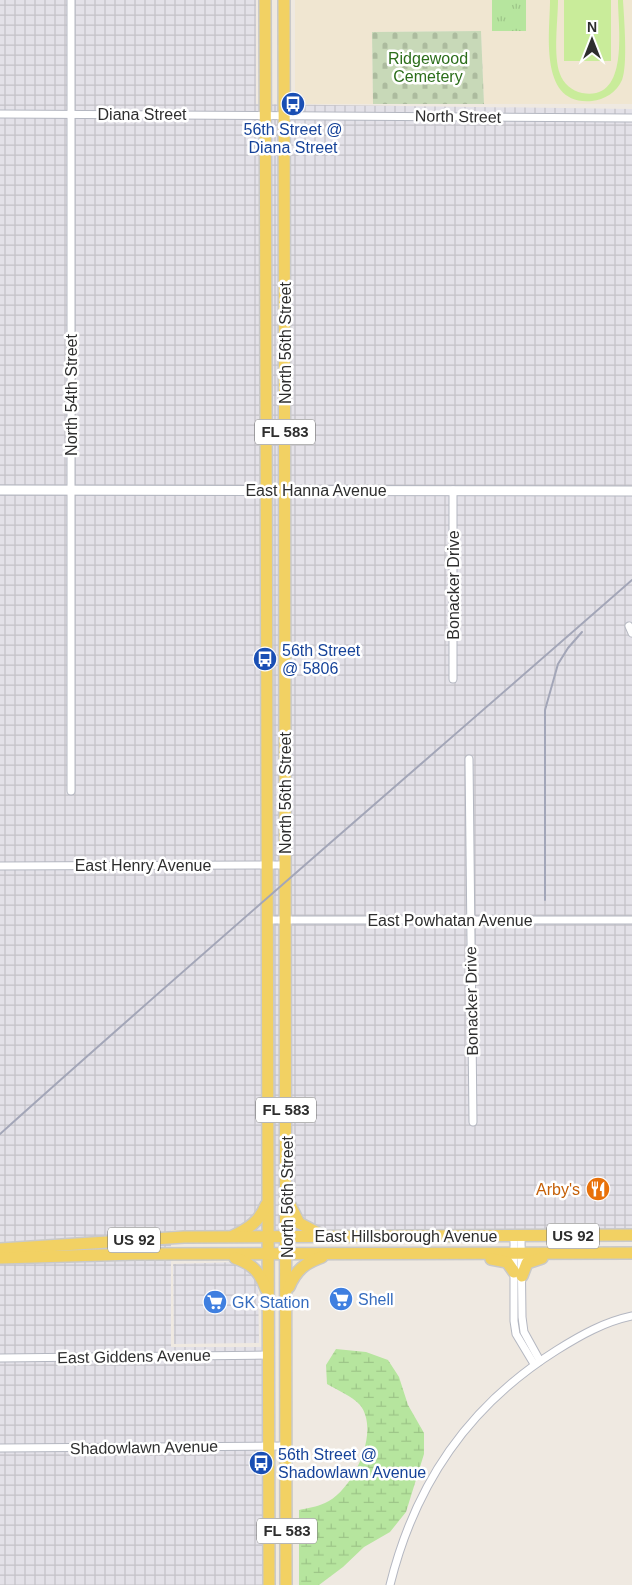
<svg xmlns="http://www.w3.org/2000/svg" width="632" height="1585" viewBox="0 0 632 1585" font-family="Arial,sans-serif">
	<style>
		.industrial { fill: url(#industrial-grid) }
		.education { fill: #f0e6d1 }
		.wetland { fill: url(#wetland-marsh) }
		.cemetery { fill: url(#cemetery-stones) }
		.park { fill: url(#park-tufts) }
		.pitch { fill: #c9ec9a }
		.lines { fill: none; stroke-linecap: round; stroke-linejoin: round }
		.minor-casing { stroke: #b4b7c1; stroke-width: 9 }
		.tertiary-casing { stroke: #b4b7c1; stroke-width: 11 }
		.primary-casing { stroke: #c9c9c9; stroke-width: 14 }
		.minor { stroke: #fff; stroke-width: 7 }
		.tertiary { stroke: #fff; stroke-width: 9 }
		.primary { stroke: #f2d163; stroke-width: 11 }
		.rail { stroke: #a3a6b8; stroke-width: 2 }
		.labels { text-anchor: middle; stroke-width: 5; stroke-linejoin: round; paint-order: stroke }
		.shield { fill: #fff; stroke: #6d6d6d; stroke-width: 1 }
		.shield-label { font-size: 15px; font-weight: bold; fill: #2e2e2e }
		.park-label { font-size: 16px; fill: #2c6e1b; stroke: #fff }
		.street-label { font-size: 16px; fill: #2e2e2e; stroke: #fff }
		.transit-label { font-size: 16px; fill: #164399; stroke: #fff; text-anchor: start }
		.food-label { font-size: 16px; fill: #c56008; stroke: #fff; text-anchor: end }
		.shop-label { font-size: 16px; fill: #366cbe; stroke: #fff; text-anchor: start }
	</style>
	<defs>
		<pattern id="industrial-grid" width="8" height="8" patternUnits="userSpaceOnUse" patternTransform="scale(1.25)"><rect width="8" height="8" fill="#e3e1e8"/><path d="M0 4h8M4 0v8" fill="none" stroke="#c3c1c7"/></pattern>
		<pattern id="wetland-marsh" width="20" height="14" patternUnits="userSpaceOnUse" patternTransform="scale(1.25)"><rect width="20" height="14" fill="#b6e59e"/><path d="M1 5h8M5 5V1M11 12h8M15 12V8" fill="none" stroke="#9dc588"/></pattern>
		<pattern id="cemetery-stones" width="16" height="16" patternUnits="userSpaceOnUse" patternTransform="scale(1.25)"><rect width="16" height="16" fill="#c8d9b8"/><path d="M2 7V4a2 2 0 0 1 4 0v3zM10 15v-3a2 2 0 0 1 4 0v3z" fill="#acbb9e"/></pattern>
		<pattern id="park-tufts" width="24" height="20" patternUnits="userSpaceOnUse" patternTransform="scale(1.25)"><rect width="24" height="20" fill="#b6e59e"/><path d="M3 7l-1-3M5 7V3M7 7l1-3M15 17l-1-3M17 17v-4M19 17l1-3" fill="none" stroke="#9dc588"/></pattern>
	</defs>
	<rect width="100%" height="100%" fill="#efe9e1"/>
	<g class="industrial">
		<path d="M0,0h256v104l376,5v1121h-461v117h95l-1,238h-265z"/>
		<path d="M238,1262l9,4 11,15 1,62 -85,1 -1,-80z"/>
	</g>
	<path class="education" d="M295,0h337v104h-148l-3,-73 -109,1 1,72h-78z"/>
	<path class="wetland" d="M336,1349l30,3 22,8 11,17 9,28 16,28v21l-18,58 -16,20 -26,15 -21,20 -24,18h-20v-75c8,-2 18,-3 26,-7 28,-12 56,-72 35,-98 -8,-9 -23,-15 -33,-21l-1,-19z"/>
	<path class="cemetery" d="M481,31l3,73h-111l-1,-72z"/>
	<rect class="park" x="492" y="0" width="34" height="31"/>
	<g class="pitch">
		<path d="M550,0h8c0,20 -5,55 2,74 3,9 12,17 22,19 48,9 36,-66 36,-93h5c1,18 5,65 -1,80 -5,12 -18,20 -30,21 -54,5 -42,-68 -42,-101z"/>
		<rect x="564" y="0" width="47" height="61"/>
	</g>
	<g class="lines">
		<g class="minor-casing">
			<g id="minor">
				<path d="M71,0v791"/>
				<path d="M0,114l632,4"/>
				<path d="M629,626l3,7"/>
				<path d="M453,679v-189"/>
				<path d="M469,759l4,363"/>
				<path d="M0,866l286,-1"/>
				<path d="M268,920h364"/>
				<path d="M514,1236v85l2,13 18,30"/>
				<path d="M521,1236l1,81 2,15 16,29"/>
				<path d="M0,1358l269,-3"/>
				<path d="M0,1448l287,-2"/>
				<path d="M390,1585c25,-101 78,-179 167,-235 24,-15 47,-28 75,-34"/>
			</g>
		</g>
		<g class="tertiary-casing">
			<path id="tertiary" d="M0,490l632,1"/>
		</g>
		<g class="primary-casing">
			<g id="primary">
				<path d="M265,0l4,1585"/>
				<path d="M284,0l2,1585"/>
				<path d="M289,1203l10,20 21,11"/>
				<path d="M233,1236c16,-8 26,-14 33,-31"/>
				<path d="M0,1249l184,-12 448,-2"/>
				<path d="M0,1258l135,-4 497,-1"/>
				<path d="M235,1258c17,6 25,14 31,31"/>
				<path d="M491,1259l16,3 7,10"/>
				<path d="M522,1276l5,-13 15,-5"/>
				<path d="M289,1287c7,-17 16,-24 33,-30"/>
			</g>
		</g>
		<use href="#minor" class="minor"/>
		<use href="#tertiary" class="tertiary"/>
		<use href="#primary" class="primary"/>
		<g class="rail">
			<path d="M545,900v-190l13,-46 10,-16 14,-16"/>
			<path d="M0,1134c208,-187 421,-369 632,-554"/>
		</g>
	</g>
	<defs>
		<g id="bus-disc" transform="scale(1.25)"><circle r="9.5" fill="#1a4fb4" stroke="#fff"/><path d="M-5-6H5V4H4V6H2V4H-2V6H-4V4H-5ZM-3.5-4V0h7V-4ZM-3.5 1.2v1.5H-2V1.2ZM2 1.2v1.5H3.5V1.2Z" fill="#fff"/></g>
		<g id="restaurant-disc" transform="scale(1.25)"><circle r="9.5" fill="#e8710a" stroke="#fff"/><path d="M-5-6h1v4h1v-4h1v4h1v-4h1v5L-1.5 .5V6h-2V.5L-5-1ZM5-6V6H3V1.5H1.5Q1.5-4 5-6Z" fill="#fff"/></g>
		<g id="supermarket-disc" transform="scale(1.25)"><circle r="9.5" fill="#3f7fe0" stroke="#fff"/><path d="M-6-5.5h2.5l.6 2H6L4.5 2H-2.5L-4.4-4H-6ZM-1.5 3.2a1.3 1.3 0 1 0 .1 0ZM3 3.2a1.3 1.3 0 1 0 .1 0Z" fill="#fff"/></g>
	</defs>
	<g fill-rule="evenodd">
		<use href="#bus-disc" x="293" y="104"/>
		<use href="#bus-disc" x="265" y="659"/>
		<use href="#restaurant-disc" x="598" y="1189"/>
		<use href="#supermarket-disc" x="341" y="1299"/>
		<use href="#supermarket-disc" x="215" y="1302"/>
		<use href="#bus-disc" x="261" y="1463"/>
	</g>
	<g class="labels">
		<g class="shield">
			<rect x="255" y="419.5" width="60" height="25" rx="4"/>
			<rect x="256" y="1097.5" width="60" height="25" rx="4"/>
			<rect x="547" y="1223.5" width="52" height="25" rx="4"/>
			<rect x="108" y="1227.5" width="52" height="25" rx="4"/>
			<rect x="257" y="1518.5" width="60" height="25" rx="4"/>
		</g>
		<g class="shield-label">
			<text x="285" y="437">FL 583</text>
			<text x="286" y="1115">FL 583</text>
			<text x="573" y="1241">US 92</text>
			<text x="134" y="1245">US 92</text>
			<text x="287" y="1536">FL 583</text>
		</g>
		<g class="park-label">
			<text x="428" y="64">Ridgewood<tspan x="428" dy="18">Cemetery</tspan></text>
		</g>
		<g class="street-label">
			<text x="142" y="120">Diana Street</text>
			<text transform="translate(458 116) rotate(1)" y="6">North Street</text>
			<text transform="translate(285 343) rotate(-90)" y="6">North 56th Street</text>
			<text transform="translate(71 395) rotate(-90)" y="6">North 54th Street</text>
			<text x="316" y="496">East Hanna Avenue</text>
			<text transform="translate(453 585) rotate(-90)" y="6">Bonacker Drive</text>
			<text transform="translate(285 793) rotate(-90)" y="6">North 56th Street</text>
			<text x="143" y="871">East Henry Avenue</text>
			<text x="450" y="926">East Powhatan Avenue</text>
			<text transform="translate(471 1001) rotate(-91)" y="6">Bonacker Drive</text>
			<text transform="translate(287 1197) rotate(-90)" y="6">North 56th Street</text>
			<text x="406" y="1242">East Hillsborough Avenue</text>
			<text transform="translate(134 1356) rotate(-1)" y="6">East Giddens Avenue</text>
			<text transform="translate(144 1447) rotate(-1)" y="6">Shadowlawn Avenue</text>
		</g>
		<g class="transit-label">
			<text x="293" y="135" text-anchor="middle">56th Street @<tspan x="293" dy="18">Diana Street</tspan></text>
			<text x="282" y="656">56th Street<tspan x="282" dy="18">@ 5806</tspan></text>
			<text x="278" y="1460">56th Street @<tspan x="278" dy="18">Shadowlawn Avenue</tspan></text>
		</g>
		<g class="food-label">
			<text x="580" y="1195">Arby's</text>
		</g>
		<g class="shop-label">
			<text x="358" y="1305">Shell</text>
			<text x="232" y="1308">GK Station</text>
		</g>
	</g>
	<g transform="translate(592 40)" stroke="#ffffff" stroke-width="4" paint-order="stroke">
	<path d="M0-4L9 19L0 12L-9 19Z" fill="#2e2e2e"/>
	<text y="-8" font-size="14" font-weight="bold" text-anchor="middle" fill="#2e2e2e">N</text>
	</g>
</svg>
